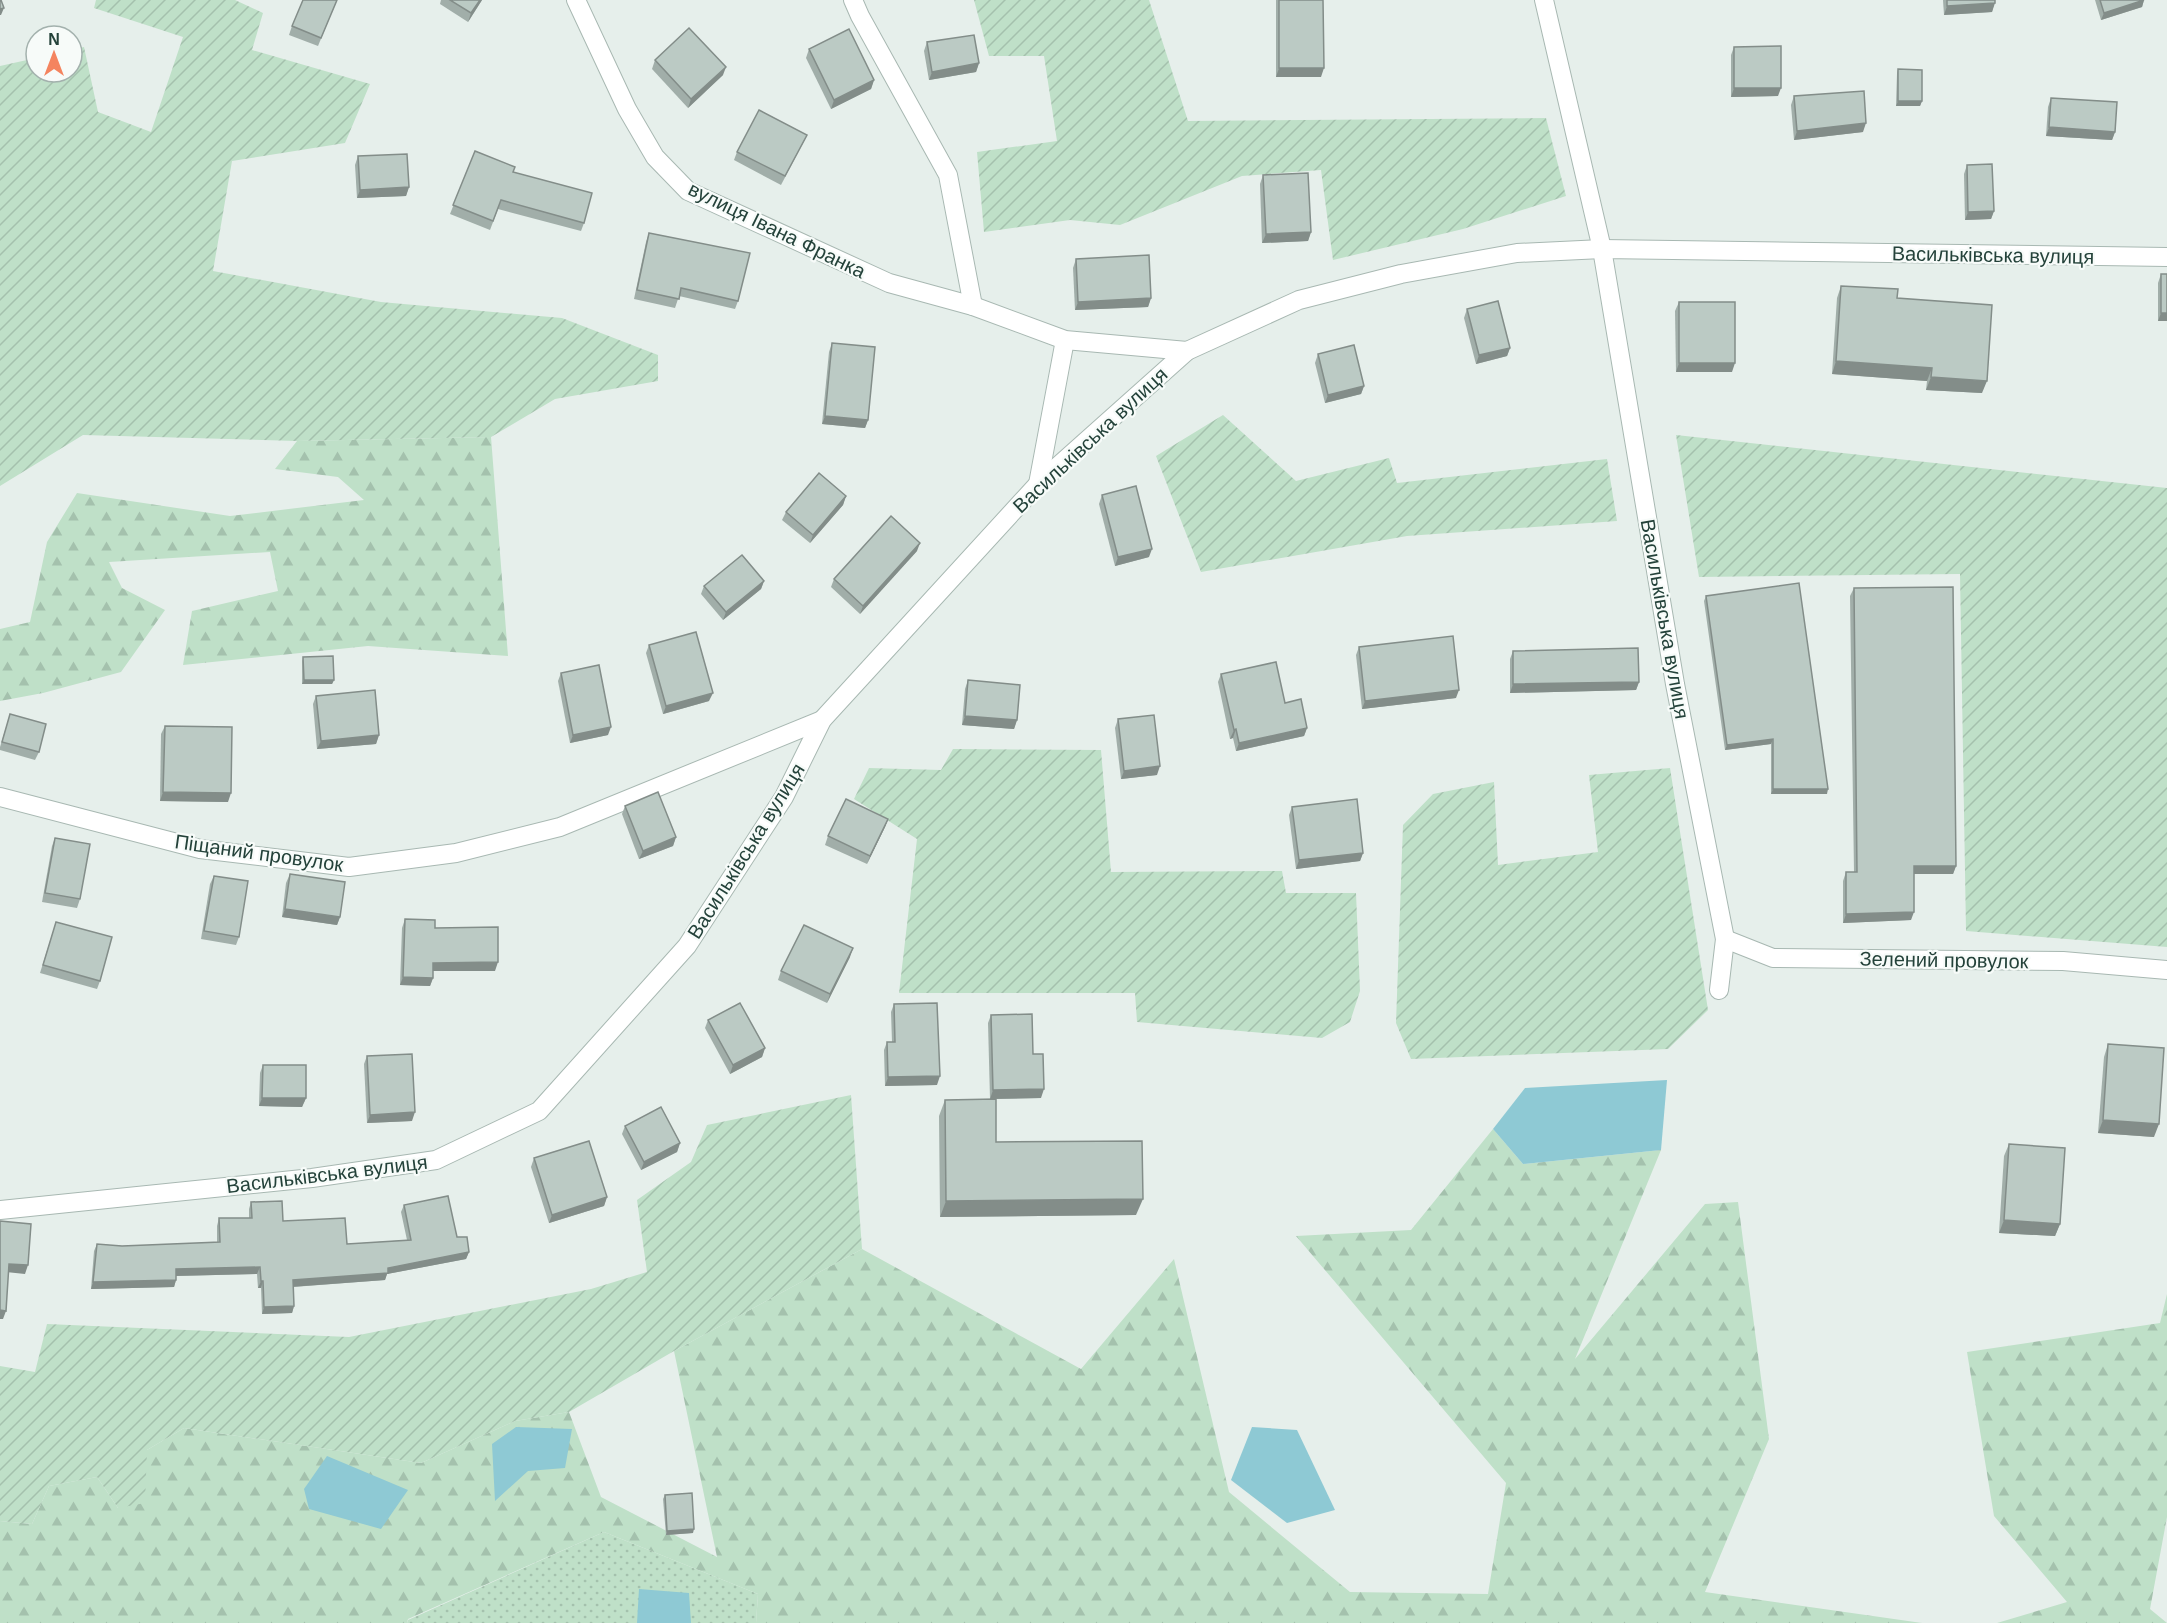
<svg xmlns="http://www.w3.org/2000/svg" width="2167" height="1623" viewBox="0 0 2167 1623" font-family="Arial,sans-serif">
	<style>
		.grass { fill: url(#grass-dots) }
		.forest { fill: url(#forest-firs) }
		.garden { fill: url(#garden-furrows) }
		.water { fill: #8ec9d4 }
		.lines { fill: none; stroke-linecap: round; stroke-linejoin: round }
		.minor-casing { stroke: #a8b8b2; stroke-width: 20 }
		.tertiary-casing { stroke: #a8b8b2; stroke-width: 20 }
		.minor { stroke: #fff; stroke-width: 18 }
		.tertiary { stroke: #fff; stroke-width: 18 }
		.wall { fill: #a1aea9 }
		.shaded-wall { fill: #838d89 }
		.building { fill: #bbcac4; stroke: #838d89; stroke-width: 1.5 }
		.labels { text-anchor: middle; stroke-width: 4.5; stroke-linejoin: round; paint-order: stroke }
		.street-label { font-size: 20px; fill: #24423a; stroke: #f7fbf9 }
	</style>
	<defs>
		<pattern id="grass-dots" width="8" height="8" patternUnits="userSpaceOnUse" patternTransform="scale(1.5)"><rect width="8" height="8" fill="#bfe0c8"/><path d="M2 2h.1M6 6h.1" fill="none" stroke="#a4c1ad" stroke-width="1.8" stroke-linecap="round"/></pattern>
		<pattern id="forest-firs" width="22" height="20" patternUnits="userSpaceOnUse" patternTransform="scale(1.5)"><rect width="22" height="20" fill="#bfe0c8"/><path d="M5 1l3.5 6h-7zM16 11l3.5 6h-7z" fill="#a4c1ad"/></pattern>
		<pattern id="garden-furrows" width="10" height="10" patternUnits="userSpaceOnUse" patternTransform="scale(1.5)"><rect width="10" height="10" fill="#bfe0c8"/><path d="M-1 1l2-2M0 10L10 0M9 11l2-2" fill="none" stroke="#a4c1ad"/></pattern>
	</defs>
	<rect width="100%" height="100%" fill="#e6efeb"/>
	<path class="grass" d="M604,1532l154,62 -2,29h-349l1,-3z"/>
	<g class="forest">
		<path d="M491,437l17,219 -140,-10 -185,19 9,-54 86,-20 -8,-39 -161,10 13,26 43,22 -44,62 -78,21 -43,8v-72l30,-7 17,-80 30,-49 153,23 134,-16 -26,-23 -63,-8 22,-28z"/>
		<path d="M1493,1129l30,35 138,-14 -86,209 130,-155 33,-2 31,237 -64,153 217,31h-1166l2,-29 -154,-62 -196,87 -1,4h-407v-102l32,3 17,-38 48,-9 21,31 29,-58 37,-22 237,35 94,-42 54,-9 32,85 116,60 -43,-206 188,-102 219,120 93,-110 55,233 121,100 138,2 18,-111 -210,-247 115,-6z"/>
		<path d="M2167,1294v223l-17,92 17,14h-170l70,-21 -73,-86 -27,-164 193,-29z"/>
	</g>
	<g class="garden">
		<path d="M96,0h139l28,13 -11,37 118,34 -25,59 -113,18 -19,110 168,31 181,16 96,37v26l-103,18 -64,38 -194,4 -214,-6 -83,51v-420l36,-8v14h36v-22l12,-3 14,65 53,20 32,-95 -89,-29z"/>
		<path d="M974,0h175l39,121 358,-3 20,78 -103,33 -130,31 -12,-90 -79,6 -122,49 -50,-5 -86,12 -7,-80 80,-11 -13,-85h-55z"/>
		<path d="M1223,415l73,66 93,-23 8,25 210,-24 10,62 -210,15 -206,36 -45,-116z"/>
		<path d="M1676,435l491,53v459l-201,-16 -6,-357 -261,3z"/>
		<path d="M953,749l148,1 10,122 171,-1 4,22h70l4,98 -10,31 -28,16 -185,-16 -2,-29h-236l18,-154 -63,-40 15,-31 72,2z"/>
		<path d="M1670,768l38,242 -40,39 -257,10 -15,-36 7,-198 30,-31 61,-12 4,83 100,-13 -9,-77z"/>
		<path d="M851,1095l11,154 -188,102 -105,61 -54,9 -94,42 -237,-35 -37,22 -2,53 -27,5 -21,-31 -48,9 -17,38 -32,-3v-155l35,6 12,-48 302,13 242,-48 56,-17 -10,-72 54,-38 16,-37z"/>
	</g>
	<g class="water">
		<path d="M1667,1080l-6,70 -138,14 -30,-35 32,-41z"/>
		<path d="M516,1427l56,2 -7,39 -37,3 -33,30 -3,-57z"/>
		<path d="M1252,1427l45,3 38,80 -48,13 -56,-43z"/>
		<path d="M327,1456l81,34 -27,39 -72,-20 -5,-20z"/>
		<path d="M639,1589l50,4 2,30h-54z"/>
	</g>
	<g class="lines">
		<g class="minor-casing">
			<g id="minor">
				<path d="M576,0l51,109 28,48 33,34 201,92 84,23 92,34 122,11"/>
				<path d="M853,0l7,16 88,159 25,131"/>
				<path d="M1544,0l58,249 73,435 50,255 -6,51"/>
				<path d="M1038,484l27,-144"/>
				<path d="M0,797l200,52 149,18 107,-14 104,-26 262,-107"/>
				<path d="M1725,939l48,19 290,3 104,9"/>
			</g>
		</g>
		<g class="tertiary-casing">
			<path id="tertiary" d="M0,1210l312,-32 124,-18 103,-49 148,-165 97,-149 38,-77 216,-236 149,-133 112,-51 102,-26 116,-21 85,-4 565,8"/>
		</g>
		<use href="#minor" class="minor"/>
		<use href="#tertiary" class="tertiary"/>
	</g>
	<g class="wall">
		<path d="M337,0l-19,46 -29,-11 3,-9z"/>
		<path d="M441,0h41l-14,22 -28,-18z"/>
		<path d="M1276,0h47l-2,77h-45z"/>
		<path d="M1943,0h52l-3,12 -48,3z"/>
		<path d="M2095,0h49l-2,7 -41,13z"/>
		<path d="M927,42l52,21 -3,9 -47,8 -5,-29z"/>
		<path d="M1734,47l44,49 -47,1v-42z"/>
		<path d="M809,49l65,31 -3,9 -40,20 -25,-51z"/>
		<path d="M655,60l68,15 -35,33 -36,-39z"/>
		<path d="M1898,69l24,32 -2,5h-24l1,-33z"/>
		<path d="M1794,96l69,36 -69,8 -3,-35z"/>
		<path d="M2051,98l64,34 -3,8 -66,-4 2,-29z"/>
		<path d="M807,135l-4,8 -22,42 -47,-25 3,-8z"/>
		<path d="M475,151l38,21 71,51 -3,8 -83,-22 -8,21 -40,-16z"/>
		<path d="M358,156l51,31 -3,9 -49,2 -2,-33z"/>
		<path d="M1967,165l27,46 -3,8 -26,1 -1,-46z"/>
		<path d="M1263,175l48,57 -3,9 -46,2 -2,-59z"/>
		<path d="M649,233l89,68 -3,8 -56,-13 -4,12 -41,-9 12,-57z"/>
		<path d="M1076,259l75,39 -3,9 -73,3 -2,-42z"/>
		<path d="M2161,274l6,47h-9v-38z"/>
		<path d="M1841,286l56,12 85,95 -56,-3 1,-9 -95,-7 5,-76z"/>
		<path d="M1679,302l53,70h-56l-1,-61z"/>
		<path d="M1467,309l43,39 -3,8 -31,8 -12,-46z"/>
		<path d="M832,343l36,77 -3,8 -43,-4 7,-72z"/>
		<path d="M1318,354l46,32 -3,8 -36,9 -10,-40z"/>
		<path d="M1102,495l47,62 -34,9 -16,-62z"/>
		<path d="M846,496l-3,9 -33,38 -28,-23 4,-8z"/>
		<path d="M917,551l-57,63 -29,-27 3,-8z"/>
		<path d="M764,581l-3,8 -38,31 -22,-26 3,-8z"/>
		<path d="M1854,588l102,278 -3,8h-39l-3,46 -68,3v-42l3,-9h8l-4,-276z"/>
		<path d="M1706,596l121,198h-56v-50l-46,6 -21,-149z"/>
		<path d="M649,645l60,56 -46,13 -17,-61z"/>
		<path d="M1359,647l97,51 -94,11 -6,-54z"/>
		<path d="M1513,651l126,31 -3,8 -126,3v-34z"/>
		<path d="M303,657l31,23 -2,4h-30v-23z"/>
		<path d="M561,673l47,62 -38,8 -12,-62z"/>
		<path d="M1221,674l64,29 22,25 -3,8 -68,15 -3,-13 -3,1 -12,-57z"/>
		<path d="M968,680l49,40 -3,9 -52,-4 3,-36z"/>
		<path d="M316,696l63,39 -3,9 -59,5 -4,-45z"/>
		<path d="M10,714l29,38 -4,8 -35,-10v-3z"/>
		<path d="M1118,719l39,56 -36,4 -6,-51z"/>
		<path d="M165,726l63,76 -68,-1 1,-67z"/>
		<path d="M625,806l51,31 -3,9 -34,13 -17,-45z"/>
		<path d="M1292,807l71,46 -3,8 -64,8 -7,-54z"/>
		<path d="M888,819l-3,8 -18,37 -42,-19 3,-9z"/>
		<path d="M55,838l25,61 -3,9 -35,-6 10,-56z"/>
		<path d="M290,874l50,43 -3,8 -55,-8 4,-34z"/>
		<path d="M214,876l25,61 -3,8 -35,-6 9,-55z"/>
		<path d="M405,919l30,9 60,43h-62v7l-3,8 -30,-1 2,-57z"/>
		<path d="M56,922l44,59 -3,8 -57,-16z"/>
		<path d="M850,957l-23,46 -49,-23 3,-9z"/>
		<path d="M894,1004l43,81 -52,1 -1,-36 3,-8h5l-1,-30z"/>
		<path d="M991,1015l42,39 8,44 -51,1 -2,-76z"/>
		<path d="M708,1020l57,28 -3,9 -32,17 -25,-46z"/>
		<path d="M2108,1044l46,93 -56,-4 6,-76z"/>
		<path d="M367,1056l45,65 -45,2 -3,-59z"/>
		<path d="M263,1065l43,33 -4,9 -43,-1 1,-33z"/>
		<path d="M945,1100l51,42 140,73 -196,2 -1,-101z"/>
		<path d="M625,1126l55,17 -3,9 -36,18 -19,-36z"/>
		<path d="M2009,1144l51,80 -5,12 -56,-3 5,-77z"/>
		<path d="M534,1158l73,39 -3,9 -55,17 -18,-56z"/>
		<path d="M251,1202l32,19 64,23 60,-4 -6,-28 3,-7 53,32 12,15 -3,7 -79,15 -2,6 -92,7 1,19 -2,7 -30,1 -1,-26h-3l-1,-14 -81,2v4l-2,7 -83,2 3,-38 3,-7 25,2 95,-3v-17l2,-8h30v-9z"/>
		<path d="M665,1495l28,38 -27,2 -3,-36z"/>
	</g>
	<g class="shaded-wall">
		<path d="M480,0h2l-14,22 3,-9z"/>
		<path d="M2144,0l-2,7 -41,13 3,-7z"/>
		<path d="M1995,3l-3,9 -48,3 3,-9z"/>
		<path d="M4,8l-3,7h-1v-6z"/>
		<path d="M979,63l-3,9 -47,8 3,-8z"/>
		<path d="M726,67l-3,8 -35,33 3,-9z"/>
		<path d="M1279,68h45l-3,9h-45z"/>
		<path d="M874,80l-3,9 -40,20 3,-9z"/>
		<path d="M1734,88h47l-3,8 -47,1z"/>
		<path d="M1898,101h24l-2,5h-24z"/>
		<path d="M1866,123l-3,9 -69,8 3,-9z"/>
		<path d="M2049,127l66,5 -3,8 -66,-4z"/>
		<path d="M409,187l-3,9 -49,2 3,-8z"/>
		<path d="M1994,211l-3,8 -26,1 3,-8z"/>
		<path d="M1311,232l-3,9 -46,2 4,-9z"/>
		<path d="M1151,298l-3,9 -73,3 3,-8z"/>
		<path d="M2161,313h6v8h-9z"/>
		<path d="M1510,348l-3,8 -31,8 3,-9z"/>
		<path d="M1836,361l96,7 -5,13 -95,-7z"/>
		<path d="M1679,363h56l-3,9h-56z"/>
		<path d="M1931,377l56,4 -5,12 -56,-3z"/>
		<path d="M1364,386l-3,8 -36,9 3,-8z"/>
		<path d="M825,416l43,4 -3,8 -43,-4z"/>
		<path d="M846,496l-3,9 -33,38 3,-8z"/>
		<path d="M920,543l-3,8 -57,63 3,-8z"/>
		<path d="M1152,549l-3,8 -34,9 3,-9z"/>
		<path d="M764,581l-3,8 -38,31 3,-8z"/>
		<path d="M304,680h30l-2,4h-30z"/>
		<path d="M1639,682l-3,8 -126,3 3,-9z"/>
		<path d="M1459,690l-3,8 -94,11 3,-8z"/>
		<path d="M713,693l-4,8 -46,13 3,-8z"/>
		<path d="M965,716l52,4 -3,9 -52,-4z"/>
		<path d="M611,727l-3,8 -38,8 3,-8z"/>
		<path d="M1307,728l-3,8 -68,15 3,-8z"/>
		<path d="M1236,729l-3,9 -3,1 4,-9z"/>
		<path d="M379,735l-3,9 -59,5 4,-8z"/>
		<path d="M1773,739l-2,5 -46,6 2,-5z"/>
		<path d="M1160,766l-3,9 -36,4 3,-8z"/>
		<path d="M1773,789h55l-1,5h-56z"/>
		<path d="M163,792l68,1 -3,9 -68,-1z"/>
		<path d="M888,819l-3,8 -18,37 3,-8z"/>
		<path d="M676,837l-3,9 -34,13 4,-8z"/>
		<path d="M1363,853l-3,8 -64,8 3,-9z"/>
		<path d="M1914,866h42l-3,8h-42z"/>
		<path d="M285,909l55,8 -3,8 -55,-8z"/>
		<path d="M1914,912l-3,8 -68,3 3,-9z"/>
		<path d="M853,948l-3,9 -23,46 3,-9z"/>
		<path d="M498,962l-3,9h-65l3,-8z"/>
		<path d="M403,977l30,1 -3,8 -30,-1z"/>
		<path d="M765,1048l-3,9 -32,17 3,-9z"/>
		<path d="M940,1076l-3,9 -52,1 3,-9z"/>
		<path d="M1044,1089l-3,9 -51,1 3,-9z"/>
		<path d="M262,1098h44l-4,9 -43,-1z"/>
		<path d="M415,1112l-3,9 -45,2 3,-8z"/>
		<path d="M2103,1120l56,4 -5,13 -56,-4z"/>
		<path d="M680,1143l-3,9 -36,18 3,-8z"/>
		<path d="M607,1197l-3,9 -55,17 3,-8z"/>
		<path d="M1143,1199l-7,16 -196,2 6,-16z"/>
		<path d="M2004,1220l56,4 -5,12 -56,-3z"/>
		<path d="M469,1252l-3,7 -79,15 -2,6 -95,7 3,-7 95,-12z"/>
		<path d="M9,1264l19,1 -3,9 -19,-2z"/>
		<path d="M260,1267l-3,7 -84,2 3,-7z"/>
		<path d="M176,1280l-2,7 -83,2 2,-7z"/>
		<path d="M261,1281h2l-2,7h-3z"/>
		<path d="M294,1306l-2,7 -30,1 2,-7z"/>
		<path d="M0,1310l6,1 -3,8h-3z"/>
		<path d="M694,1529l-1,4 -27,2 1,-4z"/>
	</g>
	<g class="building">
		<path d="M0,0h1l3,8 -4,1z"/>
		<path d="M303,0h34l-16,38 -29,-12z"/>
		<path d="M450,0h30l-9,13z"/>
		<path d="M1279,0h44l1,68h-45z"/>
		<path d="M1947,0h48v3l-48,3z"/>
		<path d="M2100,0h44l-40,13z"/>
		<path d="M689,28l37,39 -35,32 -36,-39z"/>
		<path d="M849,29l25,51 -40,20 -25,-51z"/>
		<path d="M974,35l5,28 -47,9 -5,-30z"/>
		<path d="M1781,46v42h-47v-41z"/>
		<path d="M1898,69l24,1v31h-24z"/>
		<path d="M1864,91l2,32 -69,8 -3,-35z"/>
		<path d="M2051,98l66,4 -2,30 -66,-5z"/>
		<path d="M759,110l48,25 -22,41 -48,-24z"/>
		<path d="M475,151l40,16 -2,5 79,21 -8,30 -83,-23 -8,21 -40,-16z"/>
		<path d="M407,154l2,33 -49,3 -2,-34z"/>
		<path d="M1992,164l2,47 -26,1 -1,-47z"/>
		<path d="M1308,173l3,59 -45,2 -3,-59z"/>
		<path d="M649,233l101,20 -12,48 -57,-13 -2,11 -42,-9z"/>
		<path d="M1149,255l2,43 -73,4 -2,-43z"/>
		<rect x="2161" y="274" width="6" height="39"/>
		<path d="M1841,286l57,3 -1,9 95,7 -5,76 -56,-4 1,-9 -96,-7z"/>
		<path d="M1498,301l12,47 -31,7 -12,-46z"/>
		<rect x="1679" y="302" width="56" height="61"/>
		<path d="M832,343l43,4 -7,73 -43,-4z"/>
		<path d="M1354,345l10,41 -36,9 -10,-41z"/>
		<path d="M819,473l27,23 -33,39 -27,-23z"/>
		<path d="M1136,486l16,63 -34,8 -16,-62z"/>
		<path d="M891,516l29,27 -57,63 -29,-27z"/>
		<path d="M742,555l22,26 -38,31 -22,-26z"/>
		<path d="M1799,583l29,206h-55v-50l-46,6 -21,-149z"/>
		<path d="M1953,587l3,279h-42v46l-68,2v-42h11l-3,-284z"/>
		<path d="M696,632l17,61 -47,13 -17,-61z"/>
		<path d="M1453,636l6,54 -94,11 -6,-54z"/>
		<path d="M1638,648l1,34 -126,2v-33z"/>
		<path d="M333,656l1,24h-30l-1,-23z"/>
		<path d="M1276,662l9,41 16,-4 6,29 -68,15 -3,-14 -2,1 -13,-56z"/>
		<path d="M599,665l12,62 -38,8 -12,-62z"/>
		<path d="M968,680l52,5 -3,35 -52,-4z"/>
		<path d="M375,690l4,45 -58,6 -5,-45z"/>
		<path d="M10,714l36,10 -7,28 -37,-10z"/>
		<path d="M1154,715l6,51 -36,5 -6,-52z"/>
		<path d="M165,726l67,1 -1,66 -68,-1z"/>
		<path d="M658,792l18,45 -33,14 -18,-45z"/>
		<path d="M846,799l42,20 -18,37 -42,-20z"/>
		<path d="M1357,799l6,54 -64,7 -7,-53z"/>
		<path d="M55,838l35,6 -10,55 -35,-6z"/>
		<path d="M290,874l55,8 -5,35 -55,-8z"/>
		<path d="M214,876l34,5 -9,56 -35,-6z"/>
		<path d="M405,919l30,1v8l63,-1v35l-65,1v15l-30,-1z"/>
		<path d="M56,922l56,15 -12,44 -57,-16z"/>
		<path d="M804,925l49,23 -23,46 -49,-23z"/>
		<path d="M740,1003l25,45 -32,17 -25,-45z"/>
		<path d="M937,1003l3,73 -52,1 -1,-35h8l-1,-38z"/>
		<path d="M1032,1014l1,40h10l1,35 -51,1 -2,-75z"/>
		<path d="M2108,1044l56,4 -5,76 -56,-4z"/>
		<path d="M412,1054l3,58 -45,3 -3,-59z"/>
		<path d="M263,1065h43v33h-44z"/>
		<path d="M996,1099v43l146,-1 1,58 -197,2 -1,-101z"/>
		<path d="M661,1107l19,36 -36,19 -19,-36z"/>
		<path d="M589,1141l18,56 -55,18 -18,-57z"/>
		<path d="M2009,1144l56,4 -5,76 -56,-4z"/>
		<path d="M448,1196l9,41h10l2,15 -81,16v5l-95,7 1,26 -30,1 -1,-26h-2l-1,-14 -84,2v11l-83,2 4,-38 25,2 98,-4 -1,-24h33l-1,-16 31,-1 1,20 62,-3 2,26 64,-4 -7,-35z"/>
		<path d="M0,1221l31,3 -3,41 -19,-1 -3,47 -6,-1z"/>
		<path d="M692,1493l2,36 -27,2 -2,-36z"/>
	</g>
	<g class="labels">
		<g class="street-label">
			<text transform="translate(777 230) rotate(26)" y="7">вулиця Івана Франка</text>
			<text transform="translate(1993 255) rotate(1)" y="7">Васильківська вулиця</text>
			<text transform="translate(1090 440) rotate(-43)" y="7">Васильківська вулиця</text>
			<text transform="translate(1665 619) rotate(80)" y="7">Васильківська вулиця</text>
			<text transform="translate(746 851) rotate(-58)" y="7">Васильківська вулиця</text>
			<text transform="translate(259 853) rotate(8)" y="7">Піщаний провулок</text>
			<text transform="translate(1944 960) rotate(1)" y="7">Зелений провулок</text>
			<text transform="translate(327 1174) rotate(-7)" y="7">Васильківська вулиця</text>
		</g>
	</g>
	<g transform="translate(54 54)"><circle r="28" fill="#f7fbf9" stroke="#a3b1ad" stroke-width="1.5"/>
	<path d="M0-4.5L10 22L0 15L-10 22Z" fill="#f4845f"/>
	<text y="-9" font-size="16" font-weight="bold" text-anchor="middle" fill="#24423a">N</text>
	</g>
</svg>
